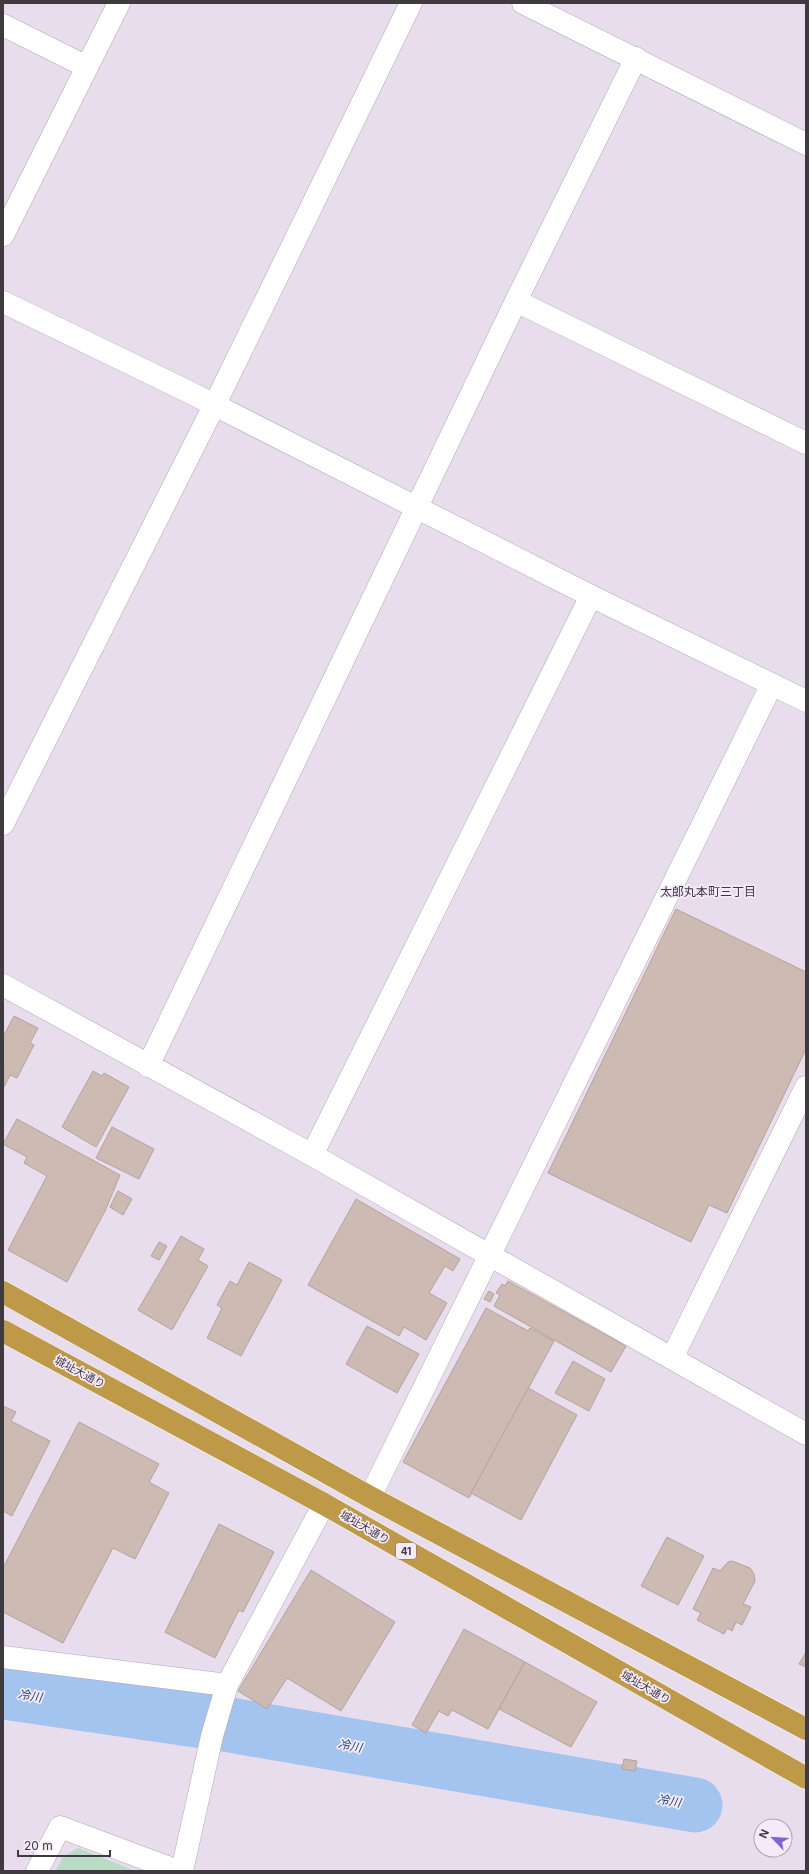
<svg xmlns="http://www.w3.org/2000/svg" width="809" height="1874" viewBox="0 0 809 1874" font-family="Inter,'Noto Sans JP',sans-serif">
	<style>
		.green { fill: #badbc4 }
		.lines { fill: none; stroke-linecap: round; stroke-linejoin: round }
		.river { stroke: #a2c4ee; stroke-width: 55 }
		.building { fill: #cdbab3; stroke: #b4a29b }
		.minor-casing { stroke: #b2a7b6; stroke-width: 23 }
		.highway-casing { stroke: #fff; stroke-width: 23 }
		.minor { stroke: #fff; stroke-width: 22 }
		.highway { stroke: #be9948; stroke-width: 22 }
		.labels { text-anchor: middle; stroke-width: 3.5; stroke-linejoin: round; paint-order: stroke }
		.shield { fill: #f5eafa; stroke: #756f78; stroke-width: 1 }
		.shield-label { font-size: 10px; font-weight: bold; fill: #3e3a40 }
		.street-label { font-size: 11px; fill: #3e3a40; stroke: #f5eafa }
		.neighbourhood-label { font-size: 12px; fill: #3e3a40; stroke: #f5eafa }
		.water-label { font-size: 12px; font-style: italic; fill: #184578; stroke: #f5eafa }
	</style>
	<rect width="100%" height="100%" fill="#e8dded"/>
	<path class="green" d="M78,1848l57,23h-80l8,-14z"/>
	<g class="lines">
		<path class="river" d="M3,1692l221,32 471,81"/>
	</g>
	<g class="building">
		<path d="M676,909l130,63v77l-79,164 -18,-8 -18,37 -143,-69z"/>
		<path d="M14,1016l24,12 -8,15 4,2 -17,33 -7,-3 -6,12 -1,-50z"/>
		<path d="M93,1071l9,5 2,-3 25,14 -33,60 -34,-20z"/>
		<path d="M17,1119l103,56 -15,36 -38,71 -59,-32 39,-74 -23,-13 3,-6 -24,-13z"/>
		<path d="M112,1127l42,22 -15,30 -43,-21z"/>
		<path d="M118,1191l14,8 -9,16 -13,-8z"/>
		<path d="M356,1199l104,60 -7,12 -8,-5 -16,27 18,10 -21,37 -22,-13 -5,9 -91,-51z"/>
		<path d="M181,1236l23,13 -6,11 10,6 -36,64 -34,-20z"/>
		<path d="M159,1242l8,4 -8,14 -8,-4z"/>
		<path d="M249,1262l33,18 -41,76 -34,-18 15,-30 -5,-3 13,-24 7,4z"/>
		<path d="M508,1281l118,65 -15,26 -117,-66 6,-11 -4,-2 6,-9 3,2z"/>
		<path d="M489,1291l5,3 -4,8 -6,-3z"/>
		<path d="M486,1308l42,23 2,-3 24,13 -85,157 -66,-36z"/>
		<path d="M367,1326l52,28 -22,39 -51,-29z"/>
		<path d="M573,1361l32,18 -16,32 -34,-18z"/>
		<path d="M528,1388l49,27 -56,105 -50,-27z"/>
		<path d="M3,1406l13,6 -5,9 39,20 -38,75 -9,-5z"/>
		<path d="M79,1422l80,42 -10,18 20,11 -34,66 -22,-11 -50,95 -60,-31v-44z"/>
		<path d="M219,1524l55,28 -31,60 -4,-2 -24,48 -50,-26z"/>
		<path d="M667,1537l37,19 -26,49 -37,-19z"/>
		<path d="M732,1561l18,7 4,6 1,7 -12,23 8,3 -9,18 -6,-3 -4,9 -5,-3 -3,6 -27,-14 4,-7 -8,-4 20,-41 7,3 8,-9z"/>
		<path d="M311,1570l84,52 -54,89 -54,-33 -20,31 -29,-18z"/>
		<path d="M464,1629l61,33 -37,67 -36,-19 -4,6 -9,-5 -13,22 -14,-8z"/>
		<path d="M806,1652v15l-7,-3z"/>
		<path d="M525,1662l72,40 -26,45 -72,-38z"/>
		<path d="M624,1759l13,2 -2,10 -13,-2z"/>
	</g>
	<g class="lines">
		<g class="minor-casing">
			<g id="minor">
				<path d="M523,3l283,141"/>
				<path d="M3,25l84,42"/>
				<path d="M3,235l116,-232"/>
				<path d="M516,301l290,142"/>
				<path d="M3,302l186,90 402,204 215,105"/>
				<path d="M3,824l211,-418 197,-403"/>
				<path d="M3,985l309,170 494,279"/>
				<path d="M148,1066l368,-765 120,-243"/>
				<path d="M312,1155l279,-559"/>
				<path d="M672,1358l134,-271"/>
				<path d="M370,1497l402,-813"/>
				<path d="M3,1657l224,28"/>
				<path d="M37,1871l23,-44 118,44"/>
				<path d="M182,1871l30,-135 15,-51 97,-181"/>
			</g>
		</g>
		<g class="highway-casing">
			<g id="highway">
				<path d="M3,1292l367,205 436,232"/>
				<path d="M3,1331l321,173 482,274"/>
			</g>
		</g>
		<use href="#minor" class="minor"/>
		<use href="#highway" class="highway"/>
	</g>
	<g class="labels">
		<rect class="shield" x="396" y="1543" width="20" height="16" rx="3"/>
		<g class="shield-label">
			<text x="406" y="1555">41</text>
		</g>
		<g class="street-label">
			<text transform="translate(80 1372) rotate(28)" y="4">城址大通り</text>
			<text transform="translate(365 1527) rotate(30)" y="4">城址大通り</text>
			<text transform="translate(646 1687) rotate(30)" y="4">城址大通り</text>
		</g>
		<g class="neighbourhood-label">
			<text x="708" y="896">太郎丸本町三丁目</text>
		</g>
		<g class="water-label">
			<text transform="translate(30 1696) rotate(8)" y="4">冷川</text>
			<text transform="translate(350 1746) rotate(10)" y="4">冷川</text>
			<text transform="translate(669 1801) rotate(10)" y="4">冷川</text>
		</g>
	</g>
	<rect width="809" height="1874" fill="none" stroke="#3e3a40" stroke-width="8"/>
	<g transform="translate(773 1838) rotate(295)"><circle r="19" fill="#f5eafa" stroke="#aca4b0"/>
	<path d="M0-3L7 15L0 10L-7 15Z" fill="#7c63de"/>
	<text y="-6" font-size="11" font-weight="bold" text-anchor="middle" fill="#3e3a40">N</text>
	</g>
	<path d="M18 1850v6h92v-6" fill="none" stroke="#3e3a40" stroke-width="2"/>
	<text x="24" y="1850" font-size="12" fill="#3e3a40" stroke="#f5eafa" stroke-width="3" paint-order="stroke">20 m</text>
</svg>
